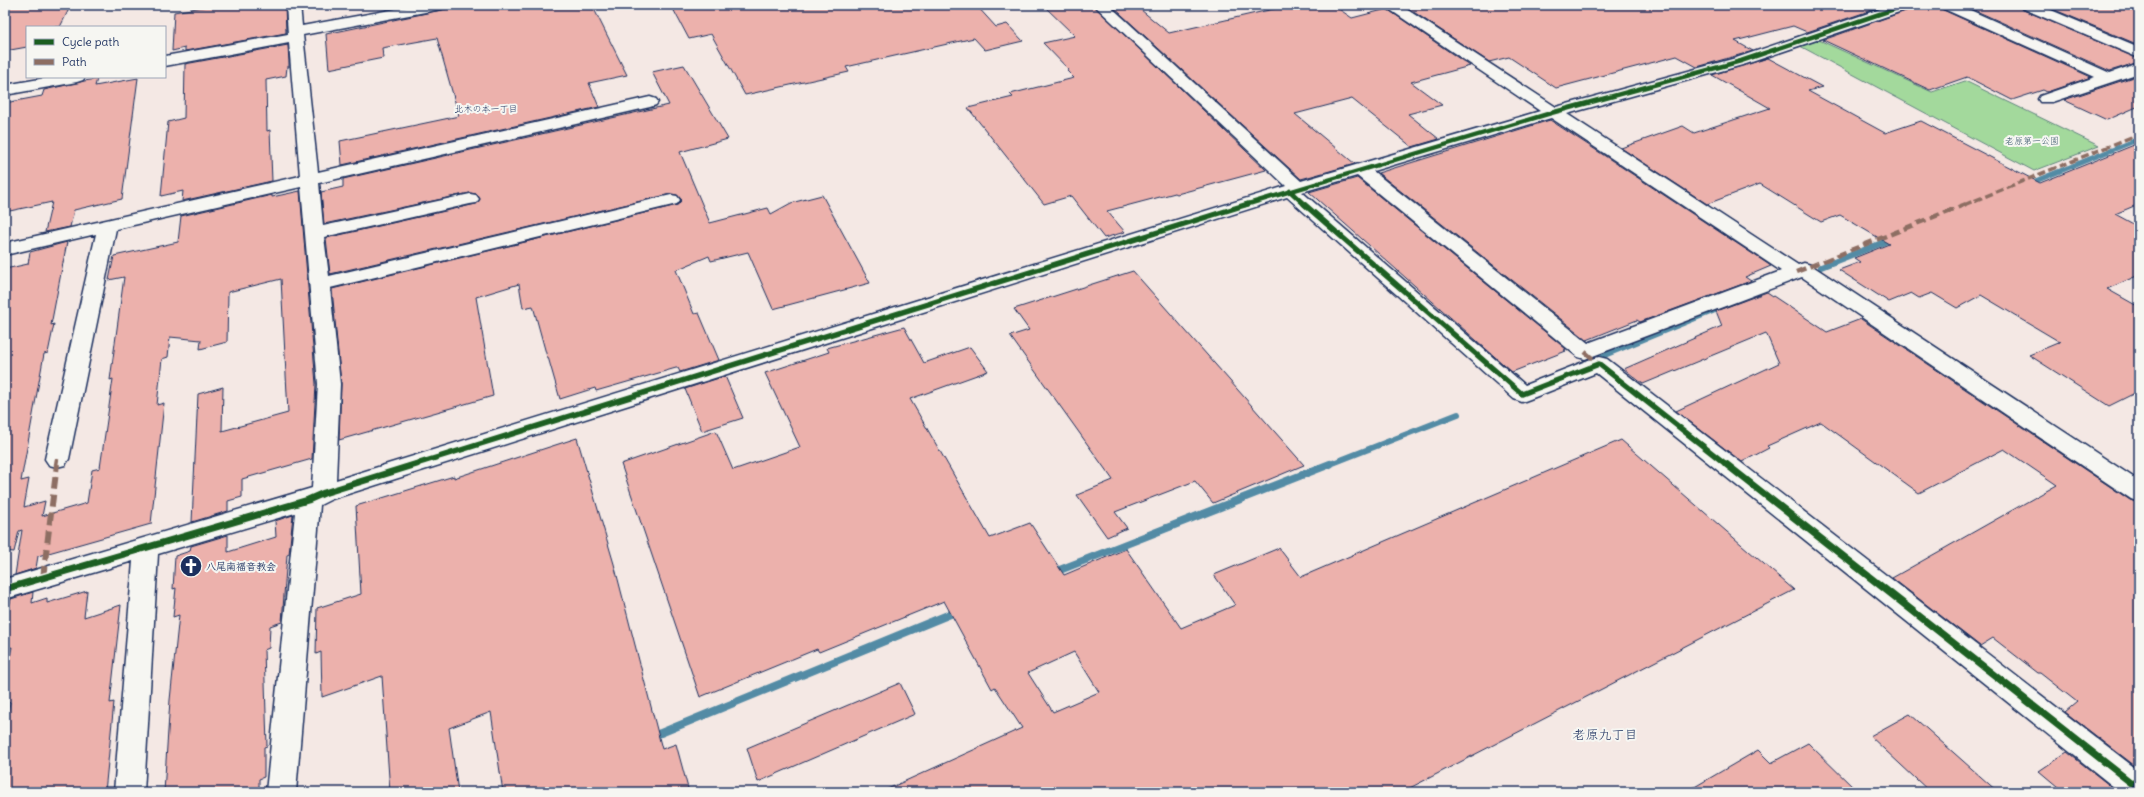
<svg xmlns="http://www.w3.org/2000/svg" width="2144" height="797" viewBox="0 0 2144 797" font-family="Delius,'Klee One',sans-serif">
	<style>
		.green { fill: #a3d99c; stroke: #5f847d }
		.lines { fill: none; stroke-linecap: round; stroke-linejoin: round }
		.stream-far2 { stroke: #538ba5; stroke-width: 5 }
		.stream-far1 { stroke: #538ba5; stroke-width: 6 }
		.stream { stroke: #538ba5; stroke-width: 8 }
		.building { fill: #ecb1ac; stroke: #1b2f5e; fill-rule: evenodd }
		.minor-casing { stroke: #1b2f5e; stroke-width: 3 }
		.minor { fill: #f6f6f2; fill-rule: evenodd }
		.quiet-far2 { stroke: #8d6e63; stroke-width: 3.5; stroke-dasharray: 8 3.5; stroke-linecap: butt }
		.quiet-far1 { stroke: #8d6e63; stroke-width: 4.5; stroke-dasharray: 10 4.5; stroke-linecap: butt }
		.quiet { stroke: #8d6e63; stroke-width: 6; stroke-dasharray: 12 6; stroke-linecap: butt }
		.cycleway-far2-casing { stroke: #f6f6f2; stroke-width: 6 }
		.cycleway-far1-casing { stroke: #f6f6f2; stroke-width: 8 }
		.cycleway-casing { stroke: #f6f6f2; stroke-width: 10 }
		.cycleway-far2 { stroke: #1b5e20; stroke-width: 4.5 }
		.cycleway-far1 { stroke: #1b5e20; stroke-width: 5.5 }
		.cycleway { stroke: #1b5e20; stroke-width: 7 }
		.labels { text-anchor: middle; stroke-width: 4; stroke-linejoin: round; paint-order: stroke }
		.far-neighbourhood-label { font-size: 9px; fill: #1b2f5e; stroke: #f6f6f2 }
		.far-park-label { font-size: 9px; fill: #3d5a6e; stroke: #f6f6f2 }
		.poi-label { font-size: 10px; font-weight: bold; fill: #1b2f5e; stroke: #f6f6f2; text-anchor: start }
		.near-neighbourhood-label { font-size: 13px; fill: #1b2f5e; stroke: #f6f6f2 }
	</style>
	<rect width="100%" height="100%" fill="#f4e8e4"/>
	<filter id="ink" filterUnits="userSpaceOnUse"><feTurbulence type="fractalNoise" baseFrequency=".025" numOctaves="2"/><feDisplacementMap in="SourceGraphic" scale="8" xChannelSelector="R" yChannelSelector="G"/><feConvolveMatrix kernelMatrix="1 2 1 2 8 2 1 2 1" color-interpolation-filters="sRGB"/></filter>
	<g filter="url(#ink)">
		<path class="green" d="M1819,40l113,52 33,-11 134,65 -65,25 -234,-125z"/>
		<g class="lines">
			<path class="stream-far2" d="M2028,184l111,-45"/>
			<g class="stream-far1">
				<path d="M1821,267l71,-28"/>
				<path d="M1602,356l140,-57"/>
				<path d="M1328,465l130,-51"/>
			</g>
			<g class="stream">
				<path d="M1052,573l278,-109"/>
				<path d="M651,737l309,-127"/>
			</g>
		</g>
		<g class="building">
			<path d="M5,5h66l-11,22h-33v20l-22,4z"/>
			<path d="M214,5h71l1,28 -101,18v-3l-13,3 2,-39z"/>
			<path d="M449,5h143l35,70 -38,8 10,24 -257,58 -2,-24 119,-25 -22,-78 -55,10 1,10 -54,11 -3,-35 120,-25z"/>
			<path d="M671,5h305l20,22 11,-3 16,17 -38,9 -11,-12 -128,29 3,5 -104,23 -34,-61 -22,5z"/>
			<path d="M1043,5h50l173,165 -89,24 -2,-1 -68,18 18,21 -21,6 -33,-42 -27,8 -76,-96 45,-11 -3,-3 64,-16 -7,-7 2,-1 -26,-27 32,-7z"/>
			<path d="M1111,5h24l34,28 122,-28h42l19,13 35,-9 83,57 -59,16 31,23 -34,9 31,25 -27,8 -60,-48 -57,15 60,50 -54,15z"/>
			<path d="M1403,5h484l-80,27 -14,-6 -58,15 18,10 -56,16 -20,-11 -121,32 -47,-31 -20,5z"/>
			<path d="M1918,5l8,2 12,-2 3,4 150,68 -44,15 -4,-2 -31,10 -45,-23 -37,13 -107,-50 88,-31z"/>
			<path d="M1963,5h56l2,4 118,50v3l-29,9z"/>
			<path d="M2043,5h96v40z"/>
			<path d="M288,45l1,18v4h-2l-1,9 -20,4 1,51 3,-1 2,51 -90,20 1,-10 -22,5 7,-74 16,-4 1,-54z"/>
			<path d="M1768,58l54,29 -14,4 77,42 36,-12 119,62 99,-40v61l-24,10 24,13v48l-32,14 32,18v84l-30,15 -80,-51 31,-13 -79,-47 -24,13 -25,-15 -13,5 -8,-5 -22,9 -50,-32 21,-8 -6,-4 35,-14 -49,-29 -19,7 -61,-38 -53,20 -86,-56 62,-22 11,7 76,-25 -58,-33z"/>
			<path d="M684,65l44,74 -48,13 30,71 58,-15 3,6 20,-11 31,-8 48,88 -97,26 -25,-57 -37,9 -2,-5 -33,14 18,44 5,-1 20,47 -39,12 -2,-4h-2l-80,23 -1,-3 -35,11 -12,-42h-1l-14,-51 -10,2 -4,-24 -43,13 17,99 -154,44 2,-56 -9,-95 345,-84 5,-5 -5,-5 -6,-1 -341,80 -4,-36 150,-34 4,-5 -4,-5 -6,-1 -146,31 -3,-32 22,-5v-8l326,-74 -17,-33z"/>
			<path d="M2139,75v31l-32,14 -43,-20z"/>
			<path d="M138,78l-16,121 -48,11 -4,17 -25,5 7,-30 -47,10v-109l37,-7 2,-6 40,-9 13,-2 -2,7z"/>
			<path d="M1550,120l52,34 169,112 -26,11 6,4 -111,41 -3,-2 -50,20 -209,-167z"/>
			<path d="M1357,178l209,171 -2,1 2,1 -54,21 -203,-180z"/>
			<path d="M300,191l16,193 -4,75 -70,20v18l-14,4v10l-36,11 6,-128 25,-7 -1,44 66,-18 -7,-134 -53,13 -1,50 -27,7 1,-9 -31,-3 -2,20 -6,2 -5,46 7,-2 -13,121 -113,32 -2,12 -21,7 7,-45 -3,1 -5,21 -9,-1v-282l23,-5 2,-12 37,-10 -16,83 3,-1 -6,29 -4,1 -23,127 8,-2 -5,28 21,-6 -3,15 45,-13 5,-33 8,-2 13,-89 -3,1 14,-103 -15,3 5,-24 64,-14 3,-26 91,-21v2z"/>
			<path d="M1133,271l171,194 -91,38 -18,-22 -80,31 12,16 -20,9 -30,-42 36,-15 -103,-144 19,-6 -15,-21z"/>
			<path d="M1767,292l60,40 34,-13 269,181 9,3v266l-74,-57 12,-10 -37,-29h-2l-45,-35 -13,8 -88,-68 165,-93 -53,-36 -85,44 -98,-71 -54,24 2,2 -27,14 -66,-51 103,-48 -13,-30 -123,51 -19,-15 98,-43 -6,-15z"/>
			<path d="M904,327l20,36 46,-16 18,24 -78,28 80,139 40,-15 34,52 62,-26 55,79 54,-23 -21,-30 65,-27 22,29 320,-137 173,150 -392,202h-521l141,-64 -27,-41 -3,2 -48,-88 -125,51 -2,-3 -117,48 -79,-233 95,-33 17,39 67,-23 -35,-74 64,-21 -2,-4zM1074,652l25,40 -46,20 -25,-39z"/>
			<path d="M725,376l18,42 -41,13 -17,-42z"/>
			<path d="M577,438l37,126 48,185 14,-5 13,48h-186l-12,-80 -42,16 9,64h-68l-8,-116 -60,21 -1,-45 -5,2 1,-46 44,-14 -5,-88 98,-30v2z"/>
			<path d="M293,515l-4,39 -2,1 -5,67 -12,4 -1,22 -5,2 3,96 -3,1v30l-5,2v13h-95l6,-92 9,-85 -6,2 3,-29 -3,1 2,-33 15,-5 1,-5 37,-11v17l48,-15 -1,-16z"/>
			<path d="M87,591l-3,26 37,-12 -11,98 4,-1 -9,90h-100v-60l5,-30 -5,2v-19l7,-38 -7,2v-27l6,-23 22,-7 -1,11 15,-5v5z"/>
			<path d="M900,683l15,31 -157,68 -11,-34z"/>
			<path d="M1910,714l88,78h-68l-60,-56z"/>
			<path d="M1808,743l50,49h-172l72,-42 13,13z"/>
			<path d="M2067,752l51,40h-54l-25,-21z"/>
		</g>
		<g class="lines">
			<g class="minor-casing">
				<g id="minor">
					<path d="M286,5h14l2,21 116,-21h30l-2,3 -5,1 -138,26 15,137 332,-75 6,2 2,3 -2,3 -6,2 -331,76 4,43 147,-32 6,1 3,4 -3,4 -6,1 -146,33 5,39 342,-81 6,1 3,4 -3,4 -347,84 10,96 -4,96 950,-294 -192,-181h15l192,176 239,-70 -157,-106h17l156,102 180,-49 156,-53h21l-2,3 -165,56 -179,50 231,151 6,-2 7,2 328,216v21l-8,-3 -329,-222 -217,82 -7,-2 -221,-181 -55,16 223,193 66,-26 8,-2 8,2 532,412v21h-19l-524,-419 -66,26 -8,3 -8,-3 -227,-202 -955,302 -12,6 -24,287h-30l29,-279 -137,41 -14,238h-30l19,-231 -128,38v-20l307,-91 6,-104 -17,-197 -185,42 -47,230 -4,6 -8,2 -8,-2 -4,-6 51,-225 -91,21v-12l295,-67 -11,-133 -124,23v-10l123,-22zM1551,118l230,153 -193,72 -215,-172z"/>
					<path d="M1940,5h19l151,68 29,-10v10l-87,29h-12l-2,-3 2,-3 55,-19 -153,-69z"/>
					<path d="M2020,5h19l100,42v11l-117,-50z"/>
					<path d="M51,77h34l-2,3 -6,2 -72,13v-10z"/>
				</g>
			</g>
			<use href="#minor" class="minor"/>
			<path class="quiet-far2" d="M1964,205l175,-71"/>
			<g class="quiet-far1">
				<path d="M1796,272l170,-68"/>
				<path d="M1585,352l14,12"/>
				<path d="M56,465l1,-6"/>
			</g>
			<path class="quiet" d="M43,578l14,-114"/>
			<g class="cycleway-far2-casing">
				<g id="cycleway-far2">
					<path d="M1290,191l15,14"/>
					<path d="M1245,205l306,-92 190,-52 165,-56"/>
				</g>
			</g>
			<g class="cycleway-far1-casing">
				<g id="cycleway-far1">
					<path d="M1304,204l218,190 77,-30 128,101"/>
					<path d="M413,465l835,-261"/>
				</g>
			</g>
			<g class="cycleway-casing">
				<g id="cycleway">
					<path d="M1726,464l413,325"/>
					<path d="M5,589l303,-89 16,-7 93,-29"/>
				</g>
			</g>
			<use href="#cycleway-far2" class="cycleway-far2"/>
			<use href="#cycleway-far1" class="cycleway-far1"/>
			<use href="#cycleway" class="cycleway"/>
		</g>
	</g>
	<defs>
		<g id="church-disc" transform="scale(1.15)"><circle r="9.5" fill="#1b2f5e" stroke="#f6f6f2"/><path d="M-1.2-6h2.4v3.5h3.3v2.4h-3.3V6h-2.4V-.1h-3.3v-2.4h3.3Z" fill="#fff"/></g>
	</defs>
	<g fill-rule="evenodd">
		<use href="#church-disc" x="191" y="566"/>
	</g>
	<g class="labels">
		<g class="far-neighbourhood-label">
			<text x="486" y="112">北木の本一丁目</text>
		</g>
		<g class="far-park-label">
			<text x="2032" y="144">老原第一公園</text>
		</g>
		<g class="poi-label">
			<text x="206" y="570">八尾南福音教会</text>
		</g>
		<g class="near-neighbourhood-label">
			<text x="1605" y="739">老原九丁目</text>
		</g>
	</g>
	<rect width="2144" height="797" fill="none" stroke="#f6f6f2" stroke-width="20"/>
	<rect x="10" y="10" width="2124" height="777" fill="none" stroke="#1b2f5e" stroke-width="1.5" filter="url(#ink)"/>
	<rect x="26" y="26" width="140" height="52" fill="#f6f6f2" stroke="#9ea6b7"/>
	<rect x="34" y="39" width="20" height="6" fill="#1b5e20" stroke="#9ea6b7"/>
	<text x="62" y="46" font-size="12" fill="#1b2f5e">Cycle path</text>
	<rect x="34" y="59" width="20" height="6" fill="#8d6e63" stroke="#9ea6b7"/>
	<text x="62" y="66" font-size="12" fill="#1b2f5e">Path</text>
</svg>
